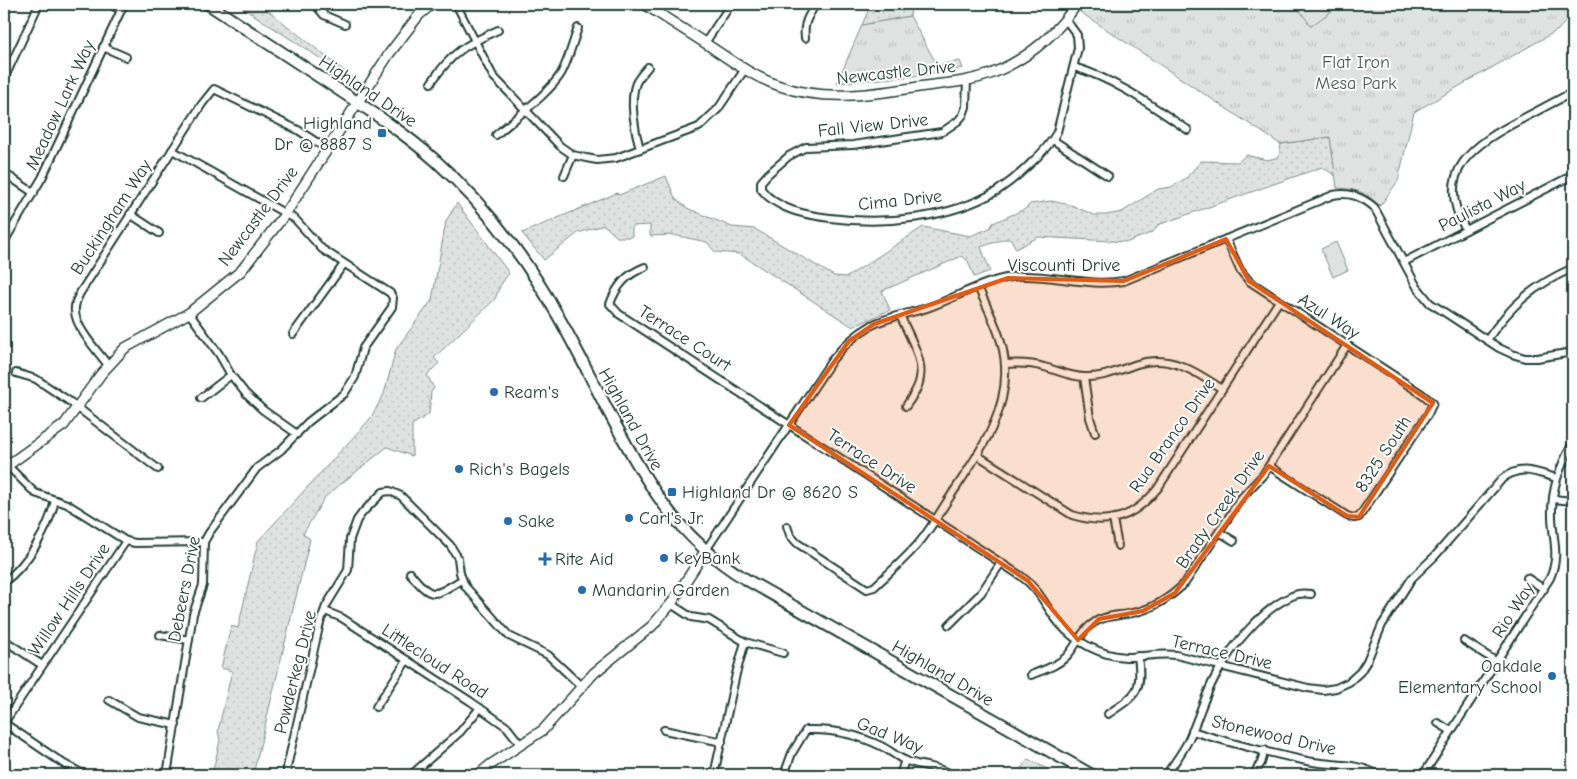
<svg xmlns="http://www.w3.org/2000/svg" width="1577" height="779" viewBox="0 0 1577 779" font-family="'Comic Neue',sans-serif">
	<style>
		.grass { fill: url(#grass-dots); stroke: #7e908b }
		.park { fill: url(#park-tufts); stroke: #7e908b }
		.garden { fill: #dee3e2; stroke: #7e908b }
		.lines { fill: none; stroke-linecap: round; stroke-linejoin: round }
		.street-casing { stroke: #1f3d34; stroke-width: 10 }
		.secondary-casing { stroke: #1f3d34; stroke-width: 12 }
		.primary-casing { stroke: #1f3d34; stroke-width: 14 }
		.street { stroke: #fff; stroke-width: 6 }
		.secondary { stroke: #fff; stroke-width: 9 }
		.primary { stroke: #fff; stroke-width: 10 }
		.marked { fill: #e8590c; fill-opacity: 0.2; stroke: #e8590c; stroke-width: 4; stroke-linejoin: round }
		.poi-dot { fill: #1f6fb2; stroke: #fff; stroke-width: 2 }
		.labels { text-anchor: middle; stroke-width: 4; stroke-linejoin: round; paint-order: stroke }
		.park-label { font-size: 18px; fill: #455e57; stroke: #fff }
		.street-label { font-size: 18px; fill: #1f3d34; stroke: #fff }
		.poi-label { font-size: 18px; fill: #1f3d34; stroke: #fff; text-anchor: start }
	</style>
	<defs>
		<pattern id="grass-dots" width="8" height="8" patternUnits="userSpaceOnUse" patternTransform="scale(1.25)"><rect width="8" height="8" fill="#dee3e2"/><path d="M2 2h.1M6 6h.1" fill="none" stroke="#bec4c2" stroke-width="1.8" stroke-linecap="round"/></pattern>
		<pattern id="park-tufts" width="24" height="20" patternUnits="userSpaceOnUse" patternTransform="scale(1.25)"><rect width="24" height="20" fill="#dee3e2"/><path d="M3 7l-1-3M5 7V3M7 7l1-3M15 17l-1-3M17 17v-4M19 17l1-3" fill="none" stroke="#bec4c2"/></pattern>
	</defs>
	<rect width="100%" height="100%" fill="#fff"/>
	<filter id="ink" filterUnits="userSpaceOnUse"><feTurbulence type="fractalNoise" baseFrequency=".02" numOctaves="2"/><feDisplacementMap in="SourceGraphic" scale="10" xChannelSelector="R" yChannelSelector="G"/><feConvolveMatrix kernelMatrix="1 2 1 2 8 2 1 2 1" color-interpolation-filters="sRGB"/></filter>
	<g filter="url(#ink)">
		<g class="grass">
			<path d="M237,4h23l93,74 -6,-2z"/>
			<path d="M871,4h48l-8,4 -1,8 -48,9z"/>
			<path d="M1330,137l6,39 -14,-9 -164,58 -5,7 -25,10 -90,-5 -22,12 -5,-10h-7l-23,8 9,24 -16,6 -6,-16 -6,-5 -80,35 8,19 -37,17 -113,-73 -25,-2 -8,-10 -34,-7 -23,1v-11l-18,1v11h-15l-13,-12 -26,8 -34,27 -22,-27 95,-40 2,2 47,-19 9,22 12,10 45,19 23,2 79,47 13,1 76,-50 47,9 20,-8 3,-5 32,-14 5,-5 21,-3 20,4 23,10h12l16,-3 36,-23 13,-2 15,-9 15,-17 37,1 8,-7 21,5 12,-3 2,-13z"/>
			<path d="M457,203l52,70 -9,13 -5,13 -61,59 5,5 -12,12 7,13 -3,4 -2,22 -17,11v31l-25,-9 -62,50 -22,37 7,5 -57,236h-41l8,-35 -2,-9 14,-60 -11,-3 10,-42 7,2 20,-87 112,-122 14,-25 12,-45 36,-49 14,-79z"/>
		</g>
		<g class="park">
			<path d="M1086,4h482l5,3v6l-15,17 -144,82 -16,69 -18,25c-15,-14 -22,-17 -43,-18l-7,-51 -50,7 -200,-132z"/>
			<path d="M910,16l27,49 23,-4 3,7 -27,6 -99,9 25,-58z"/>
			<path d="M1028,759l31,16h-41z"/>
		</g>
		<g class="garden">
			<path d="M1295,4h38l3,4 -25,18z"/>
			<path d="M1336,242l12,28 -15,7 -12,-28z"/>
		</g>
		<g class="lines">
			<g class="street-casing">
				<g id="street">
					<path d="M110,4l11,6"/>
					<path d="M315,4l9,11 21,9"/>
					<path d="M456,4l37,72 67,70 13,9 13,3 11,2 19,-2 83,-31 19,-18 27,-40"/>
					<path d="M805,38c-2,-14 3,-22 11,-34"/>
					<path d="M705,43l26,-39"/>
					<path d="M103,47l23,10"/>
					<path d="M1074,67c43,13 78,39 114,63"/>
					<path d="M4,79l35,-75"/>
					<path d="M967,80l-1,27 -3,8 -5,6 -16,11 -89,13 -47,2 -17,9 -21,18 -7,8v7c16,21 45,26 69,29 54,7 119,1 167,-27 12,-8 23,-17 33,-27 10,-9 20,-19 27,-32l21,-84 -1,-13 -11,-15"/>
					<path d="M431,83c21,-31 34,-38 67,-53"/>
					<path d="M496,135c18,-16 55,-43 66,-63 7,-14 11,-30 16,-44"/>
					<path d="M1053,140l55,36"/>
					<path d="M640,149c-5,-17 -11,-49 -4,-66 3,-6 8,-11 12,-16"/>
					<path d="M4,173l30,20"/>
					<path d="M564,176l9,-21"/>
					<path d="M130,214l29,19"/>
					<path d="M1466,230c-34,-58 8,-86 56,-111 17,-9 34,-18 51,-27"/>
					<path d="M1226,239l14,31 9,11 173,113 11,9 -5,11 -69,103 -5,1 -7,-2 -78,-50"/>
					<path d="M4,242l38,-64 82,-174"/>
					<path d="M1404,262l169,-87"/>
					<path d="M645,267c-18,7 -28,18 -35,37l9,10 402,262c19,14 24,30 38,47 16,19 42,33 67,34 17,0 33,-4 50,-2l132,33 15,2 13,-2 13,-6 11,-10 7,-11 15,-36 30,-47 23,-22 67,-77c18,-15 34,-7 54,-1"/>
					<path d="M189,313l30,41 12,21 15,19 17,16 34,24"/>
					<path d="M900,315c7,17 24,44 20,63 -1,10 -8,19 -14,28"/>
					<path d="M293,334l51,-70"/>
					<path d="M1487,340c24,-35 47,-55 86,-72"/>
					<path d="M1005,364c13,-1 26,-1 39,3 13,3 26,10 41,10 19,1 34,-7 52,-13 33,-10 58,7 85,25"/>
					<path d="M108,365c-10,-13 -32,-37 -33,-53 -1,-7 2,-13 5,-19l122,-189 12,-15 84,41 29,19"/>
					<path d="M16,373l20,6 33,22 89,68"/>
					<path d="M1084,377l6,41 5,15"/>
					<path d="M201,398l30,-23"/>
					<path d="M977,455l95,60c37,11 62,3 86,-27l121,-187"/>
					<path d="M4,462l31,31 32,11 59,37 9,2 69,-1"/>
					<path d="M1553,499l20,2"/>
					<path d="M1113,519l5,27"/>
					<path d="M787,526l3,9 7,8 70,46 7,-2c15,-14 31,-28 44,-43 12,-14 22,-32 32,-47 26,-40 58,-81 55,-131 -1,-28 -16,-54 -27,-79"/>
					<path d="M1219,532l15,9"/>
					<path d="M706,550l126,-190c11,-14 24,-26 40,-35 17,-9 36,-11 55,-17 31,-11 60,-30 94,-32 34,-1 69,11 103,5l209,-86c16,-3 28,1 41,12l43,80 13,16 8,5 61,40 13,6 13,4h12l36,-6"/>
					<path d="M410,573c22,27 23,24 51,7"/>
					<path d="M1527,578l17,11"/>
					<path d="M4,582c23,-17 45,-53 51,-82"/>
					<path d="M671,604l20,13 18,3 36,22 38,11"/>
					<path d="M325,611l17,7 128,83 37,26 14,18"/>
					<path d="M949,625l32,-32 20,-30"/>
					<path d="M160,635l29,5"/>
					<path d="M4,640l38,25"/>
					<path d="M1464,641l33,21"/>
					<path d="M1031,675c12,-5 26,-9 35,-18 11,-11 15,-27 29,-35 11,-7 24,-6 37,-9 21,-4 38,-15 53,-30l57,-86 21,-22 84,-130"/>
					<path d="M109,700l29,17 38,8"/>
					<path d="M376,707l31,-47"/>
					<path d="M1108,714c28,-19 35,-22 30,-58"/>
					<path d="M4,723l122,-182"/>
					<path d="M4,723l60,41 21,11"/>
					<path d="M1438,723l13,8"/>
					<path d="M664,730l58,12"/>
					<path d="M1192,731c38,12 77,22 115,30 24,5 50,1 71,14"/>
					<path d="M167,775l26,-161 10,-29 1,-43 5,-9 48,-65 24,-18 27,-28 36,-28 11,-17 8,-29 29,-41 1,-9 -3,-5 -68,-44 -27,-30 -123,-69"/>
					<path d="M287,775v-8l33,-144 6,-17 22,-36 2,-31 7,-19 6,-8 20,-20 7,-1 11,5 49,49 8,13 2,15 5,13 44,50 39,19 33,31"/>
					<path d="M411,775l49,-43 20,-24"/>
					<path d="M714,775l22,-101 9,-32"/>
					<path d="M784,775l8,-22 14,-23c26,-1 51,4 75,16 8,4 15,10 23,14 16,7 32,5 48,15"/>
					<path d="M900,775l5,-15"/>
					<path d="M1166,775c8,-12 17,-23 23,-36 10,-22 16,-46 29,-67 15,-28 45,-63 74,-76 6,-3 13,-3 19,-2"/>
					<path d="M1253,775l8,-12 4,-13"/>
					<path d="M1343,775l3,-9"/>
					<path d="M1423,775l127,-197c10,-23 3,-37 2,-61 -1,-28 8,-51 21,-74"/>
				</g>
			</g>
			<g class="secondary-casing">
				<g id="secondary">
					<path d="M644,4c20,13 41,26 61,39 24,16 48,34 75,43 48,17 98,7 146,0 23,-3 46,-5 67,-13 34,-14 63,-39 84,-69"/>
					<path d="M4,468l60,-43 37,-51 24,-26 64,-35 52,-42 45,-58 103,-159 30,-39 13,-11"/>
					<path d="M478,775l12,-10 53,-35 51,-57 58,-47 19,-22 35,-54"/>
				</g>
			</g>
			<g class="primary-casing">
				<path id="primary" d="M208,4c41,27 81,53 122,80 36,24 72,47 105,76 29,26 55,55 78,86 37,49 65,107 93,161 39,73 68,129 141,173l345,195"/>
			</g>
			<use href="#street" class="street"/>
			<use href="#secondary" class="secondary"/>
			<use href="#primary" class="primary"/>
		</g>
	</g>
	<path class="marked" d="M1226,239l23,42 184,122 -74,114 -12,-1 -78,-50 -94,127 -32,18 -44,8 -21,21 -50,-59 -239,-156 60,-84 25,-17 134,-46 116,3z"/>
	<g class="poi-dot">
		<rect x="377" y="128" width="10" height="10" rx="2.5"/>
		<circle cx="494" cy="392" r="5"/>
		<circle cx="459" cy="469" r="5"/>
		<rect x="667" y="487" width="10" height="10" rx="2.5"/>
		<circle cx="629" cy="518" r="5"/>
		<circle cx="508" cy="521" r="5"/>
		<circle cx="664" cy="558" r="5"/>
		<path d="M542.5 551.5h5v5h5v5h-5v5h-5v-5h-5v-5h5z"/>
		<circle cx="582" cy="590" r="5"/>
		<circle cx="1552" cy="676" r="5"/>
	</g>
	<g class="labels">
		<g class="park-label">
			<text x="1356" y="68">Flat Iron<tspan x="1356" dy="21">Mesa Park</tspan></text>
		</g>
		<g class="street-label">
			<text transform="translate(896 72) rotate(-6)" y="6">Newcastle Drive</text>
			<text transform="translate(368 91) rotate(34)" y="6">Highland Drive</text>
			<text transform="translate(60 105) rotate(-65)" y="6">Meadow Lark Way</text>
			<text transform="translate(873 125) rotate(-6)" y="6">Fall View Drive</text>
			<text transform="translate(900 200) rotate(-6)" y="6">Cima Drive</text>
			<text transform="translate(1482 205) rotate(-27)" y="6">Paulista Way</text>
			<text transform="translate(258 216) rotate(-53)" y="6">Newcastle Drive</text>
			<text transform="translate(111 217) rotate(-57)" y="6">Buckingham Way</text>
			<text x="1064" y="271">Viscounti Drive</text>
			<text transform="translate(1329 316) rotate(33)" y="6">Azul Way</text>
			<text transform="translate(685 338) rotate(33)" y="6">Terrace Court</text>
			<text transform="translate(631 419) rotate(61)" y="6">Highland Drive</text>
			<text transform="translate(1172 435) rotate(-55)" y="6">Rua Branco Drive</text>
			<text transform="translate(1383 454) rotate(-57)" y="6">8325 South</text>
			<text transform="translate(872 461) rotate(33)" y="6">Terrace Drive</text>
			<text transform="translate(1220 509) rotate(-55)" y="6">Brady Creek Drive</text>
			<text transform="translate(184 589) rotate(-79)" y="6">Debeers Drive</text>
			<text transform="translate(69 599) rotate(-56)" y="6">Willow Hills Drive</text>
			<text transform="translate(1513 610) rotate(-57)" y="6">Rio Way</text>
			<text transform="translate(1222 652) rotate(13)" y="6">Terrace Drive</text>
			<text transform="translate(435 661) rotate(33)" y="6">Littlecloud Road</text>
			<text transform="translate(295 672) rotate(-76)" y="6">Powderkeg Drive</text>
			<text transform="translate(943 673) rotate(30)" y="6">Highland Drive</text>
			<text transform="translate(890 735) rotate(22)" y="6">Gad Way</text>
			<text transform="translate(1274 735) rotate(13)" y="6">Stonewood Drive</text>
		</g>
		<g class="poi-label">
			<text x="372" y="129" text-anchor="end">Highland<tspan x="372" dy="21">Dr @ 8887 S</tspan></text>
			<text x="504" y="398">Ream's</text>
			<text x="469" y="475">Rich's Bagels</text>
			<text x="682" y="498">Highland Dr @ 8620 S</text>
			<text x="639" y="524">Carl's Jr.</text>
			<text x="518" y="527">Sake</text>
			<text x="674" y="564">KeyBank</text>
			<text x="555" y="565">Rite Aid</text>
			<text x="592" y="596">Mandarin Garden</text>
			<text x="1542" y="672" text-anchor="end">Oakdale<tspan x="1542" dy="21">Elementary School</tspan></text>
		</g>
	</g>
	<rect width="1577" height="779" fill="none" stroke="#fff" stroke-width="20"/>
	<rect x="10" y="10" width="1557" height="759" fill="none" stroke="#1f3d34" stroke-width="2" filter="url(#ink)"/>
</svg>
